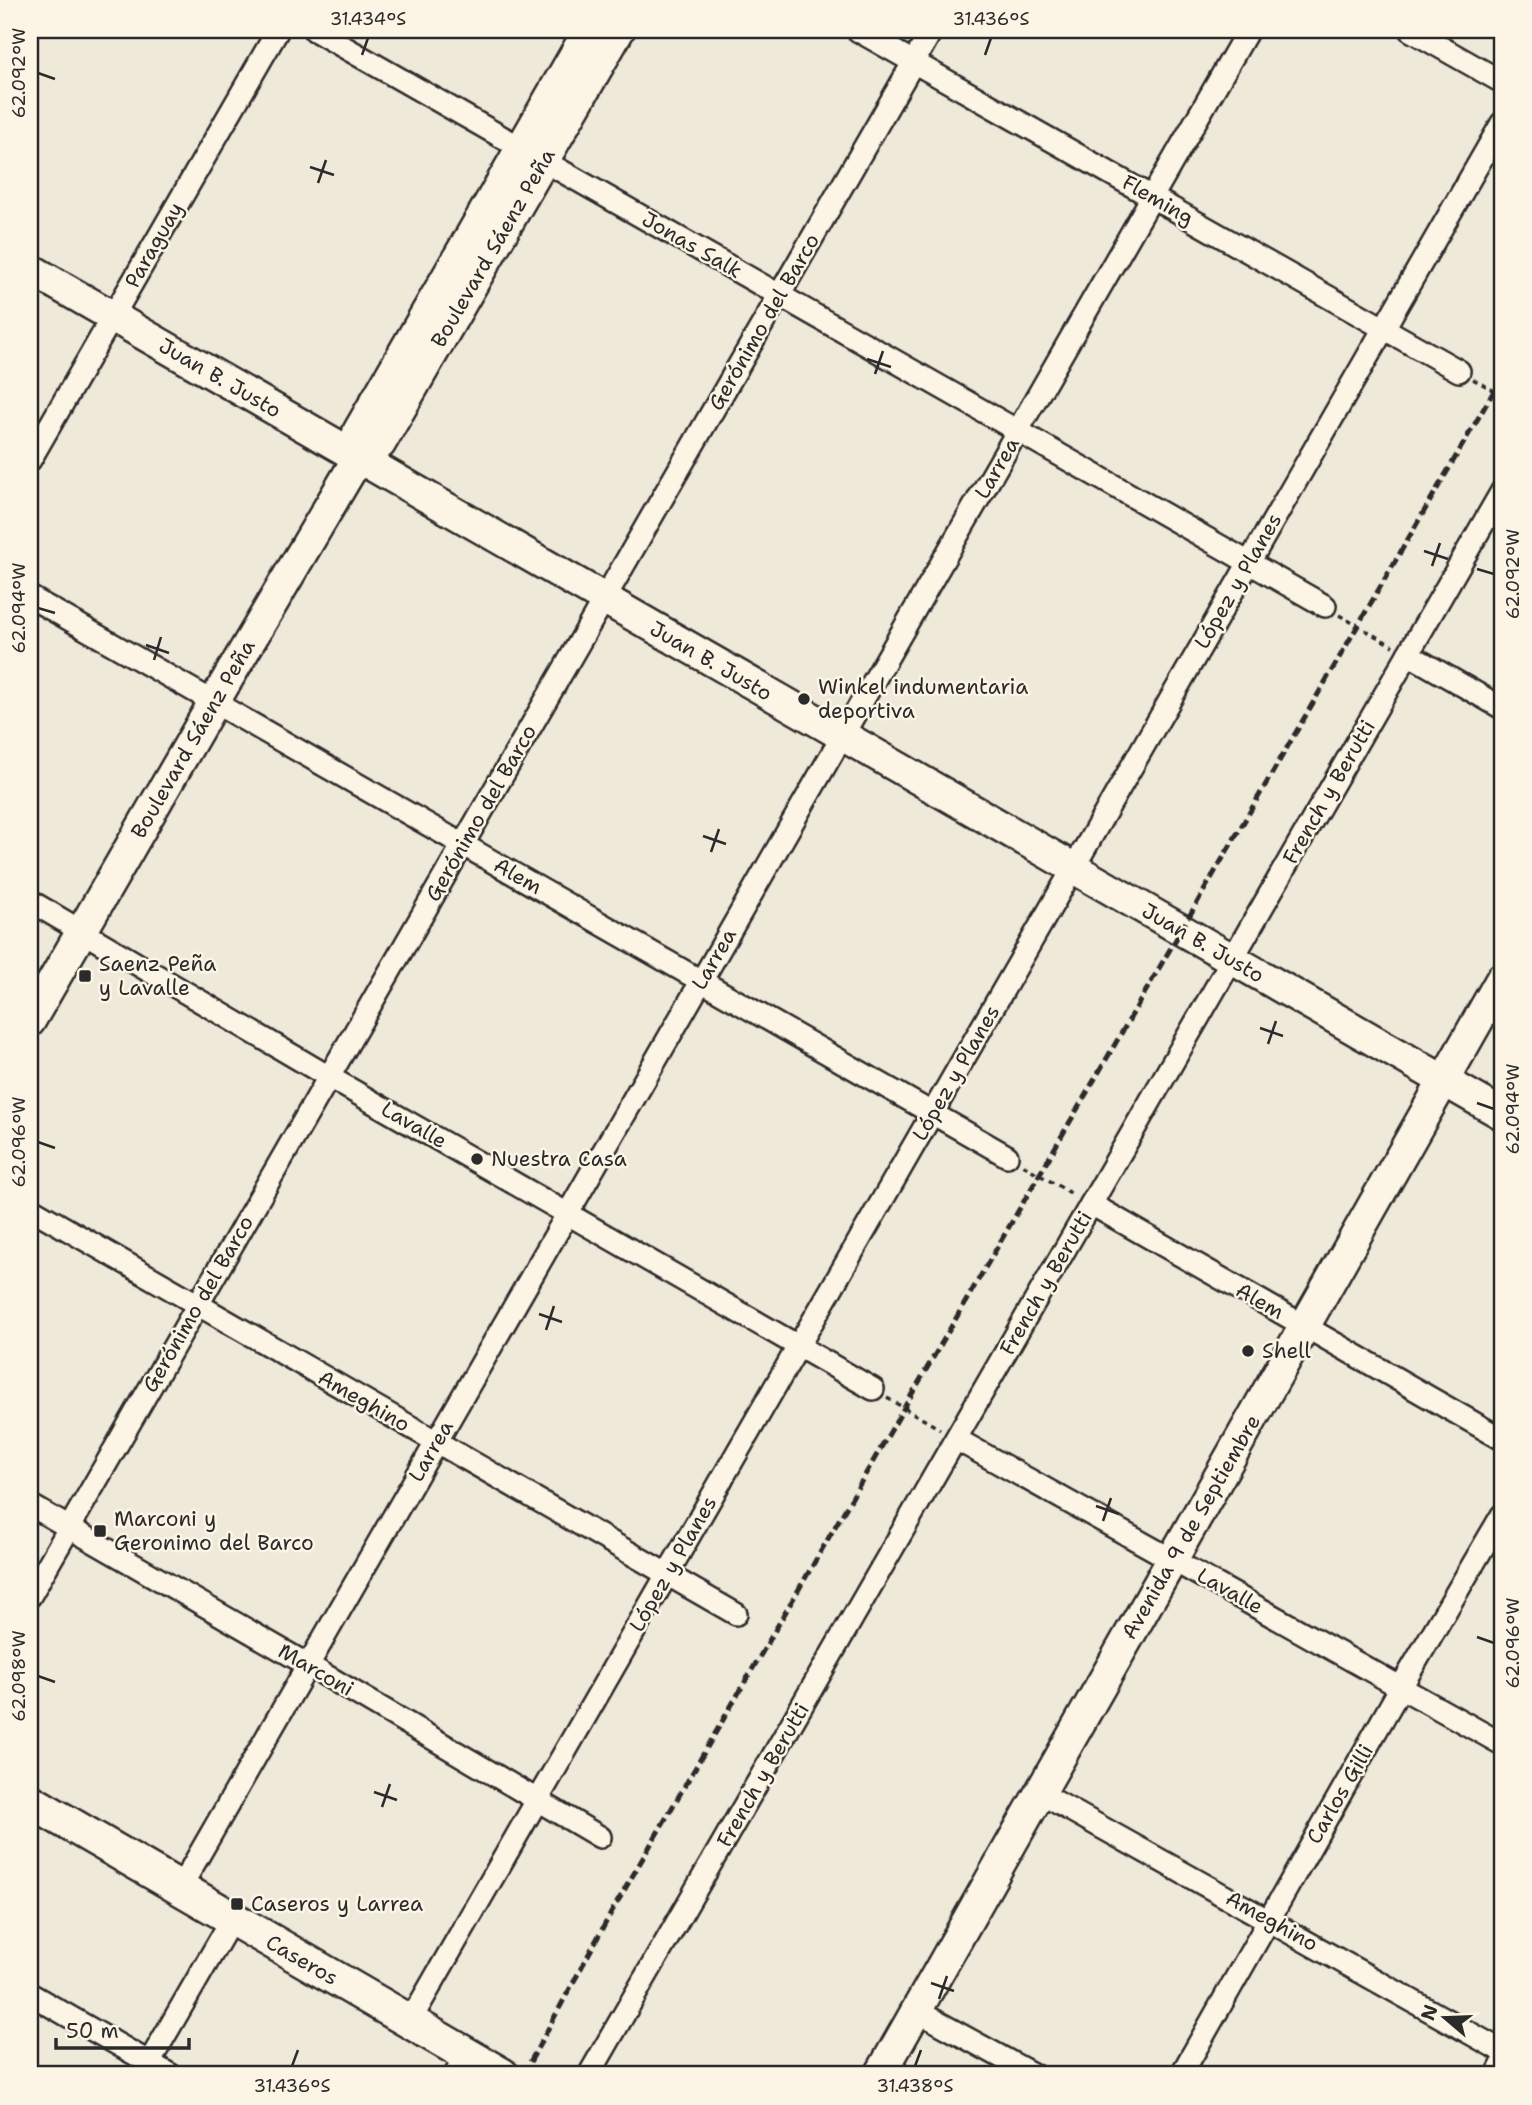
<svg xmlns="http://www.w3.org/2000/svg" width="1532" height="2105" viewBox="0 0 1532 2105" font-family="'Shantell Sans',sans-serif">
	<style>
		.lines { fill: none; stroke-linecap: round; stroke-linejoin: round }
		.street-casing { stroke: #2b2b2b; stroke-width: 26 }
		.secondary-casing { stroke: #2b2b2b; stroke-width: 35 }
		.primary-casing { stroke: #2b2b2b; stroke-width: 38 }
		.path { stroke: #2b2b2b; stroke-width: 3.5; stroke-dasharray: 5 5; stroke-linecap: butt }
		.street { stroke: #fcf5e5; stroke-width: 21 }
		.secondary { stroke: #fcf5e5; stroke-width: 30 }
		.primary { stroke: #fcf5e5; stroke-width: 33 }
		.rail { stroke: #2b2b2b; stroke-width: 5; stroke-dasharray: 10 5; stroke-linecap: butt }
		.ticks { fill: none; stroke: #2b2b2b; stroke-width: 2.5 }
		.poi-dot { fill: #2b2b2b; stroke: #fcf5e5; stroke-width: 2.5 }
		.labels { text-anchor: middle; stroke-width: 5; stroke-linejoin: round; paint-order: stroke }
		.street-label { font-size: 21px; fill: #2b2b2b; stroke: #fcf5e5 }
		.poi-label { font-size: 21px; fill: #2b2b2b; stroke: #fcf5e5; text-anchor: start }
		.neatline { fill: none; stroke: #2b2b2b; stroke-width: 2.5 }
		.ticks-label { font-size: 18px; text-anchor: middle; fill: #2b2b2b }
	</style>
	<rect width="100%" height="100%" fill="#efe9da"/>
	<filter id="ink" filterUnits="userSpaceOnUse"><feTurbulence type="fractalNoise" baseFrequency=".0143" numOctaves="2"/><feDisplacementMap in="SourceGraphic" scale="14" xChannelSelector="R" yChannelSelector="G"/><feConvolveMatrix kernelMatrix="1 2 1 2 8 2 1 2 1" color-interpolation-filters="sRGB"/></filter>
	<g filter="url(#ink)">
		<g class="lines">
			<g class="street-casing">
				<g id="street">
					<path d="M314,30l1011,576"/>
					<path d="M857,30l602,341"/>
					<path d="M1410,30l92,52"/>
					<path d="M30,460l248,-430"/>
					<path d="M30,597l977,559"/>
					<path d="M1408,654l94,54"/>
					<path d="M30,901l299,176 544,312"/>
					<path d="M1091,1204l411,235"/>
					<path d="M30,1208l706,406"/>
					<path d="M956,1439l546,305"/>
					<path d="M30,1505l278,160 292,172"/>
					<path d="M30,1596l902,-1566"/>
					<path d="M1040,1793l462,258"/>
					<path d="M180,1888l1068,-1858"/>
					<path d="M30,1994l141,81"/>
					<path d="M917,2011l117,64"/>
					<path d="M409,2023l1093,-1900"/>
					<path d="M142,2075l90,-156"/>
					<path d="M455,2075l12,-20"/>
					<path d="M589,2075l913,-1584"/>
					<path d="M1181,2075l220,-388 101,-172"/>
					<path d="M1497,2075l5,-10"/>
				</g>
			</g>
			<g class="secondary-casing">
				<g id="secondary">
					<path d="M30,269l1472,845"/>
					<path d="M358,458v-26l231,-402"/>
					<path d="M30,1021l184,-319 144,-244 22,-14 239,-414"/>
					<path d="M880,2075l622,-1097"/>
				</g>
			</g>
			<g class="primary-casing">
				<path id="primary" d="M30,1801l472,274"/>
			</g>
			<g class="path">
				<path d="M1473,379l29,16"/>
				<path d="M1339,615l54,31"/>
				<path d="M1023,1165l51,30"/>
				<path d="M887,1398l53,31"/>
			</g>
			<use href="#street" class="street"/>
			<use href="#secondary" class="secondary"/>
			<use href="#primary" class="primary"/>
			<path class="rail" d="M523,2075l88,-162 891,-1536"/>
		</g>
	</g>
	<path class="ticks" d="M362,55l6,-17M985,55l6,-17M38,73l17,6M310,167l24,8M318,183l8,-23M867,359l24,8M875,374l8,-23M1424,551l24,8M1432,566l8,-23M1477,569l17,5M38,608l17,5M146,645l23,8M154,660l7,-23M703,836l23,8M711,852l8,-23M1260,1028l23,8M1268,1044l8,-23M1477,1103l17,6M38,1142l17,6M539,1314l23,8M546,1330l8,-24M1096,1506l23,8M1103,1521l8,-23M1477,1637l17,6M38,1676l17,6M374,1792l23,8M382,1807l8,-23M931,1983l23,8M939,1999l8,-23M292,2066l6,-16M915,2066l6,-16"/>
	<g class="poi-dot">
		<circle cx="804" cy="699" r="7"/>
		<rect x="78" y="969" width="14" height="14" rx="3.5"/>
		<circle cx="477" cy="1159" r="7"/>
		<circle cx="1248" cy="1351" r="7"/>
		<rect x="93" y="1524" width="14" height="14" rx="3.5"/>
		<rect x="230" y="1897" width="14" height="14" rx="3.5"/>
	</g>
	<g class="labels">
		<g class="street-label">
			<text transform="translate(1158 200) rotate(30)" y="7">Fleming</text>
			<text transform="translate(154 245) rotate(-60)" y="7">Paraguay</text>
			<text transform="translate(692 245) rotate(30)" y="7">Jonas Salk</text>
			<text transform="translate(493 248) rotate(-60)" y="7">Boulevard Sáenz Peña</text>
			<text transform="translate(764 322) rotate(-60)" y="7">Gerónimo del Barco</text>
			<text transform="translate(220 378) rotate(30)" y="7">Juan B. Justo</text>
			<text transform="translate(997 468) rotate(-60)" y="7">Larrea</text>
			<text transform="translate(1238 581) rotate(-60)" y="7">López y Planes</text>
			<text transform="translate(711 661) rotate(30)" y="7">Juan B. Justo</text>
			<text transform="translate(193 739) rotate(-60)" y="7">Boulevard Sáenz Peña</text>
			<text transform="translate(1329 792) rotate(-60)" y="7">French y Berutti</text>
			<text transform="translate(481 813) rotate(-60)" y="7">Gerónimo del Barco</text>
			<text transform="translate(518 876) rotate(30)" y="7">Alem</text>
			<text transform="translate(1203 943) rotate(30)" y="7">Juan B. Justo</text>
			<text transform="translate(714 959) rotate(-60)" y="7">Larrea</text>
			<text transform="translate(956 1073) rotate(-60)" y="7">López y Planes</text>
			<text transform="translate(414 1125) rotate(30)" y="7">Lavalle</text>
			<text transform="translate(1046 1283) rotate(-60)" y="7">French y Berutti</text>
			<text transform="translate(1260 1301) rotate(30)" y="7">Alem</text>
			<text transform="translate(198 1304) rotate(-60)" y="7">Gerónimo del Barco</text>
			<text transform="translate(364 1401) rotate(30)" y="7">Ameghino</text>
			<text transform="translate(431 1451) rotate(-60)" y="7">Larrea</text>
			<text transform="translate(1191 1527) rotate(-60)" y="7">Avenida 9 de Septiembre</text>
			<text transform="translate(673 1564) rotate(-60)" y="7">López y Planes</text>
			<text transform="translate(1230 1591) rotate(29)" y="7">Lavalle</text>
			<text transform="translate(316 1670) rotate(30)" y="7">Marconi</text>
			<text transform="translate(763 1775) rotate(-60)" y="7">French y Berutti</text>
			<text transform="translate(1340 1794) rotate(-60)" y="7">Carlos Gilli</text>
			<text transform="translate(1272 1921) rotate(29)" y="7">Ameghino</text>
			<text transform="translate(302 1960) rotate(30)" y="7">Caseros</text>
		</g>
		<g class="poi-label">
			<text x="818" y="694">Winkel indumentaria<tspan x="818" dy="24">deportiva</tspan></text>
			<text x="99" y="971">Saenz Peña<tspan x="99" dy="24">y Lavalle</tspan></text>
			<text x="491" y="1166">Nuestra Casa</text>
			<text x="1262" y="1358">Shell</text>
			<text x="114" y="1526">Marconi y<tspan x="114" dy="24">Geronimo del Barco</tspan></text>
			<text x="251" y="1911">Caseros y Larrea</text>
		</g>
	</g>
	<rect width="1532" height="2105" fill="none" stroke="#fcf5e5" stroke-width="77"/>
	<g transform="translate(1445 2018) rotate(289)" stroke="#fcf5e5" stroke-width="5" paint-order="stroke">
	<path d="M0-5L12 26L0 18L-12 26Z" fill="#2b2b2b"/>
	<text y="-10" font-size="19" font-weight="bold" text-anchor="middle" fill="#2b2b2b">N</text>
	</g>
	<path d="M56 2038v10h133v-10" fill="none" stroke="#2b2b2b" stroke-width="3.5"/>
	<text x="66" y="2038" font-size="21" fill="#2b2b2b" stroke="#fcf5e5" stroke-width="5" paint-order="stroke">50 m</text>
	<rect x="38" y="38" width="1456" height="2028" class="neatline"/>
	<g class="ticks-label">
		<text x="368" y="25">31.434°S</text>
		<text x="991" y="25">31.436°S</text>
		<text transform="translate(19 73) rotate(-90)" y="6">62.092°W</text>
		<text transform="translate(1513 574) rotate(-90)" y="6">62.092°W</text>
		<text transform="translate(19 608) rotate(-90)" y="6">62.094°W</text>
		<text transform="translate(1513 1109) rotate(-90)" y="6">62.094°W</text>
		<text transform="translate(19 1142) rotate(-90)" y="6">62.096°W</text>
		<text transform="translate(1513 1643) rotate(-90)" y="6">62.096°W</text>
		<text transform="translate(19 1676) rotate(-90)" y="6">62.098°W</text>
		<text x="292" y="2092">31.436°S</text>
		<text x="915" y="2092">31.438°S</text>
	</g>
</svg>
